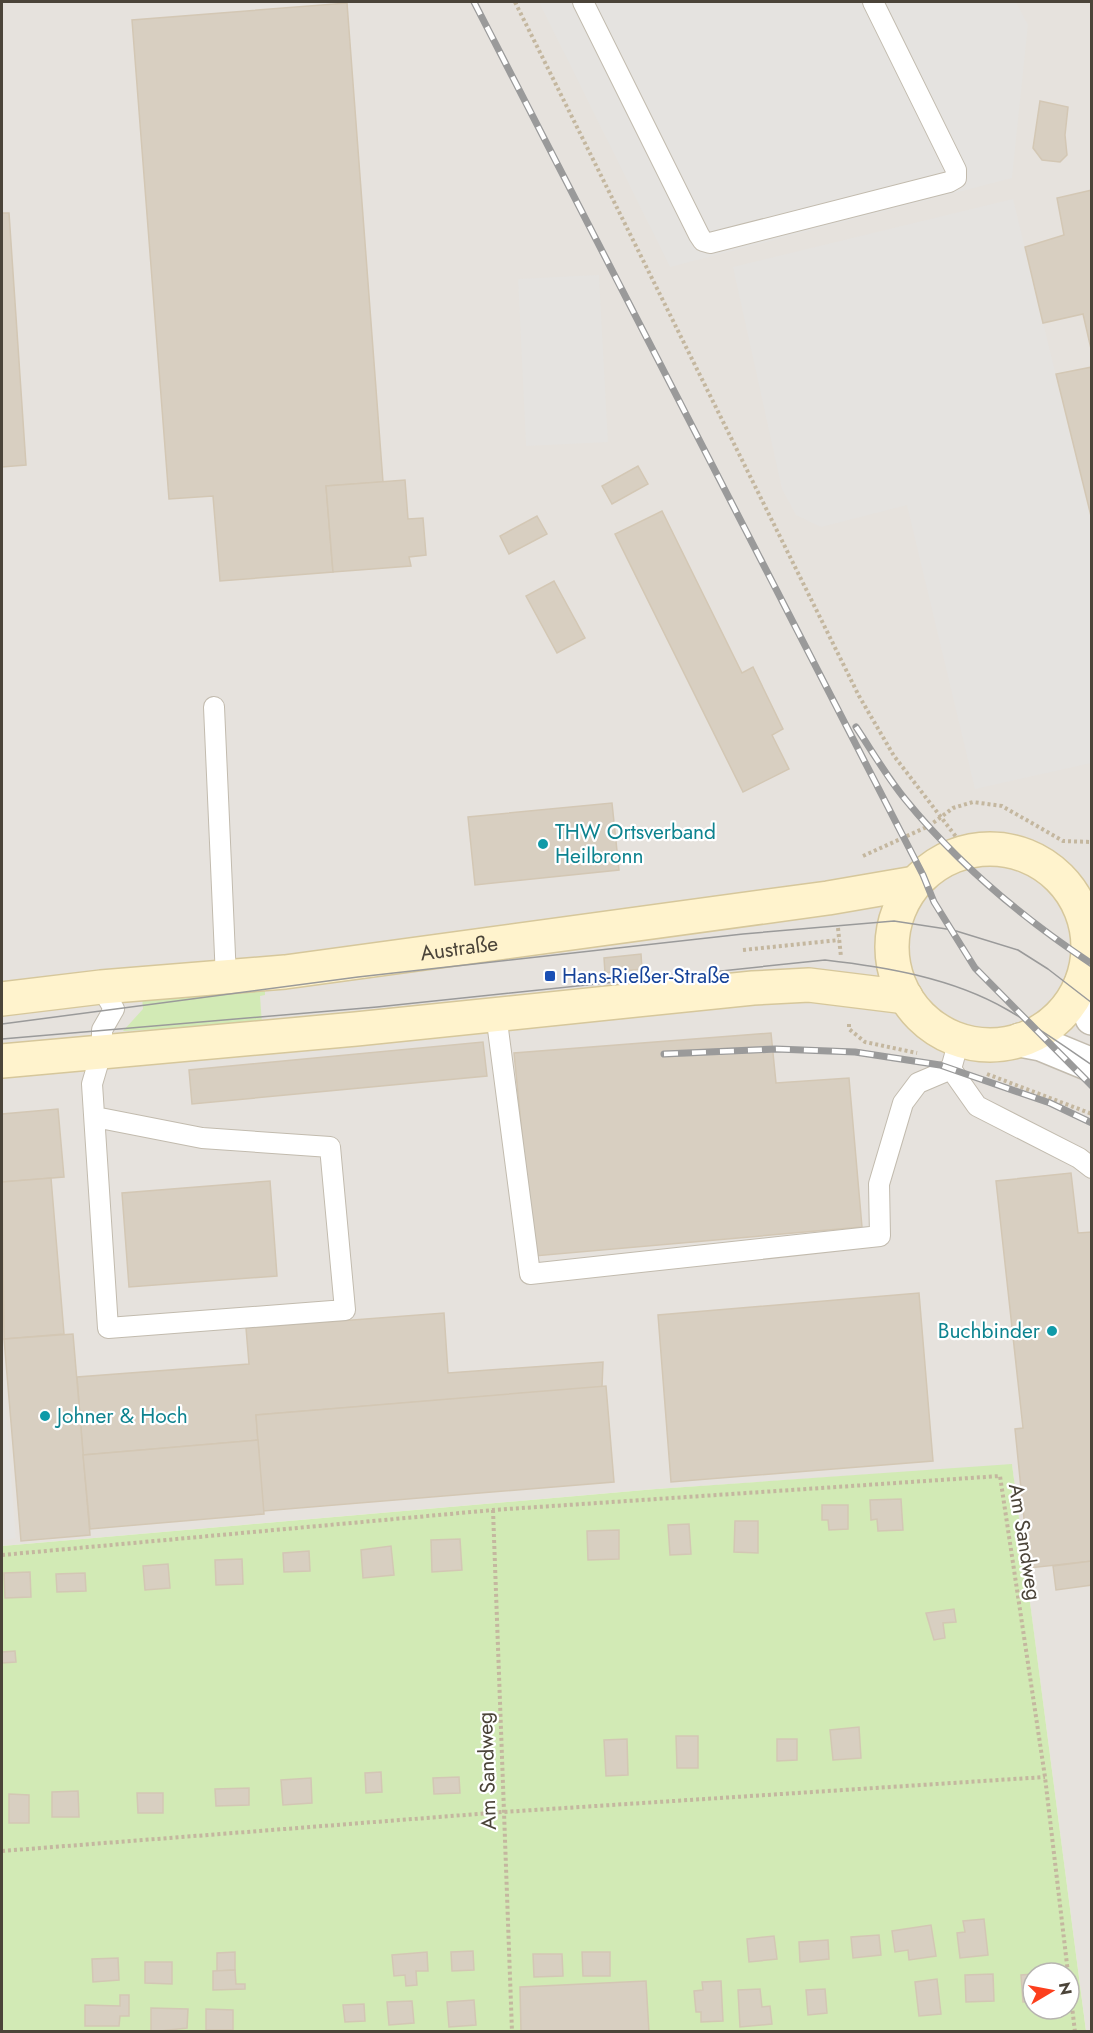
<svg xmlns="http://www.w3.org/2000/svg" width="1093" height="2033" viewBox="0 0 1093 2033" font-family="Jost,sans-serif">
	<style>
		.industrial { fill: #e6e2dd }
		.green { fill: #d2eab5; fill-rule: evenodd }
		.parking { fill: #e5e3e0 }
		.building { fill: #d8cfc1; stroke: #d3c7b4; stroke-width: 1.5 }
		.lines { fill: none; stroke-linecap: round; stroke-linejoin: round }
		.lane-casing { stroke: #c2bbae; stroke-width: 22 }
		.street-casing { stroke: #c2bbae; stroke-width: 36 }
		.secondary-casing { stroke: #d6c79b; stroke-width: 36 }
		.path { stroke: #c4b79f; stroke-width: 4; stroke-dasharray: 3 3; stroke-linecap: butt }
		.lane { stroke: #fff; stroke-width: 20 }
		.street { stroke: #fff; stroke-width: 33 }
		.secondary { stroke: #fff3cd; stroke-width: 33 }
		.tram { stroke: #9a9a9a; stroke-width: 1.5 }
		.rail-casing { stroke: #9a9a9a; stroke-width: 7 }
		.rail { stroke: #fff; stroke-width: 4.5; stroke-dasharray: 14; stroke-linecap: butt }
		.culture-dot { fill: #0f9aa8; stroke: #fff; stroke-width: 2 }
		.transit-dot { fill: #1a4fb4; stroke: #fff; stroke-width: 2 }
		.labels { text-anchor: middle; stroke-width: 4.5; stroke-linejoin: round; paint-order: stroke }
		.culture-label { font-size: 21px; fill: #0d838f; stroke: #fff; text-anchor: start }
		.street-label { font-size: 21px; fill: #4b4439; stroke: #fff }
		.transit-label { font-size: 21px; fill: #164399; stroke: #fff; text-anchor: start }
	</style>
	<rect width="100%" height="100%" fill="#f6f3ec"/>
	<path class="industrial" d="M2,2h1089v2029h-5l-74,-566 -356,24 -654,57z"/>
	<g class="green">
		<path d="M265,980v15l-5,1 2,28 -139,7 20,-22 -1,-12z"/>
		<path d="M1012,1464l74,567 -1084,1v-486l654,-57zM1033,1973h36v36h-36z"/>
	</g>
	<g class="parking">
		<path d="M539,2h477l12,23 -16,153 -342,89z"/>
		<path d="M1013,199l78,321v243l-116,26 -68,-284 -86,22 -25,-12 -14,-26 -49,-222z"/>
		<path d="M599,275l9,167 -82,4 -8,-167z"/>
		<path d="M2,1360l14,178 -14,2z"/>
	</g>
	<g class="building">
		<path d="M347,3l36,479 -57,4 7,86 -113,9 -7,-85 -44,3 -37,-479z"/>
		<path d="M1040,101l28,6 -3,28 2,20 -7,7 -18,-2 -9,-12z"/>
		<path d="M1092,190v163l-9,-39 -40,9 -18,-76 39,-12 -7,-37z"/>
		<path d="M2,213h7l17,252 -24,2z"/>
		<path d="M1092,367v153l-36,-146z"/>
		<path d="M638,466l10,18 -36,20 -10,-18z"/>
		<path d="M405,480l3,39 15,-1 3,37 -17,2 2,9 -78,6 -7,-86z"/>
		<path d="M662,511l80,162 11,-6 30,62 -11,6 17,34 -46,23 -128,-258z"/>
		<path d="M537,516l10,18 -38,20 -9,-18z"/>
		<path d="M554,581l31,57 -28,15 -31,-57z"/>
		<path d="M612,803l7,67 -144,15 -7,-68z"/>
		<path d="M641,954l1,15 -37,4 -1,-15z"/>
		<path d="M771,1033l5,50 73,-5 13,149 -328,29 -20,-203z"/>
		<path d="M483,1042l4,34 -295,28 -3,-34z"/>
		<path d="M58,1109l6,68 -62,5v-68z"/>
		<path d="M1071,1173l7,60 14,-1v329l-63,7 -14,-139 8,-1 -27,-247z"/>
		<path d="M51,1178l13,156 -60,5 -2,-157z"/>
		<path d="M270,1181l7,95 -148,11 -7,-94z"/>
		<path d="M919,1293l14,168 -262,21 -13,-167z"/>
		<path d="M444,1313l4,60 155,-11 -1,25 -346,28 2,25 -175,15 -6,-78 172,-13 -3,-36z"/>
		<path d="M73,1334l17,201 -69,6 -17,-202z"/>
		<path d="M606,1386l8,96 -351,29 -7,-96z"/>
		<path d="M258,1440l6,74 -174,15 -7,-74z"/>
		<path d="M901,1499l2,31 -25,1 -1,-12 -6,1 -1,-20z"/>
		<path d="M822,1505h26v24l-19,1 -1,-10h-6z"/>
		<path d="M735,1521h23v32l-24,-1z"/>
		<path d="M689,1524l2,30 -21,1 -2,-30z"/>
		<path d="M619,1530v29l-31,1 -1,-29z"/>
		<path d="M460,1539l2,31 -30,2 -1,-32z"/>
		<path d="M391,1546l3,29 -31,3 -2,-28z"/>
		<path d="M309,1551l1,20 -26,1 -1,-19z"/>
		<path d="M242,1559l1,25 -27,1 -1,-25z"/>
		<path d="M1092,1561v24l-36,5 -3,-24z"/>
		<path d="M168,1564l2,24 -25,2 -2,-24z"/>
		<path d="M30,1572l1,25 -26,1 -1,-25z"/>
		<path d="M85,1573l1,18 -29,1 -1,-18z"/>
		<path d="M954,1609l2,13 -13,1 2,15 -11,2 -8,-27z"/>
		<path d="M15,1651l1,11 -14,1v-11z"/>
		<path d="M859,1727l2,31 -28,2 -3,-30z"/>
		<path d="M676,1736h22v32h-21z"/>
		<path d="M627,1739l1,36 -22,1 -2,-36z"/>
		<path d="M777,1739h20v21l-20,1z"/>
		<path d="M381,1772l1,20 -16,1 -1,-20z"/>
		<path d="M459,1777l1,16 -26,1 -1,-16z"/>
		<path d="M311,1778l1,25 -29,2 -2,-25z"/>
		<path d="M249,1788v17l-33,1 -1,-17z"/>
		<path d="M78,1791l1,26h-27v-25z"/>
		<path d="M137,1793h26v20h-25z"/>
		<path d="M9,1794l20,1v28h-20z"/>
		<path d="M984,1919l4,36 -28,3 -3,-25 8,-1 -2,-11z"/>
		<path d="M931,1925l5,31 -27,4 -1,-10 -13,2 -3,-21z"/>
		<path d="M879,1935l2,20 -28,3 -2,-21z"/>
		<path d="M774,1936l3,23 -28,3 -2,-23z"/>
		<path d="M828,1940l1,19 -29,3 -1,-20z"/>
		<path d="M473,1951l1,19 -22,1 -1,-19z"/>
		<path d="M235,1952v18l-18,1v-18z"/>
		<path d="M427,1952l1,19h-12l1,14 -11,1 -1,-11 -11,1 -2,-21z"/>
		<path d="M582,1952h28v24h-27z"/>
		<path d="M533,1954h29l1,22 -29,1z"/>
		<path d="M118,1958l1,22 -26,2 -1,-23z"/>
		<path d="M145,1962h27v22l-27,-1z"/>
		<path d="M235,1970l1,14h9v5l-32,1v-19z"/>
		<path d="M993,1974l1,27 -28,1 -1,-27z"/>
		<path d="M1033,1974v27l-10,1 -2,-27z"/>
		<path d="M937,1979l4,35 -22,2 -4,-34z"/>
		<path d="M646,1981l3,51h-128l-1,-45z"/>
		<path d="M721,1981l2,40 -22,1v-10h-5l-2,-21 9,-1 -1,-8z"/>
		<path d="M760,1989l2,18 8,-1 2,18 -32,3 -2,-37z"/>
		<path d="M825,1989l2,24 -19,2 -2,-25z"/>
		<path d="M120,1995h9v21h-9l-1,10h-34v-21l35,1z"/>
		<path d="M474,2000l2,25 -27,2 -2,-25z"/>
		<path d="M412,2001l2,22 -25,2 -2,-23z"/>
		<path d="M364,2004l1,17 -20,1 -2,-17z"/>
		<path d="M151,2008l37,1 -1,19 -36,4z"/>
		<path d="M206,2009l27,1v20h-27z"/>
	</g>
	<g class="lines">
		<g class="lane-casing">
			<g id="lane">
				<path d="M583,2l116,233 4,6 7,2 239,-61 7,-4v-8l-83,-168"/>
				<path d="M214,707l12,271"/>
				<path d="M496,1014l34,260 350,-38 -1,-52 24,-81 15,-20 33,-14"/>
				<path d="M959,1040l-8,29 26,37 102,52 13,10"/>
				<path d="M95,1117l107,21 128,9 15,163 -237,18 -16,-244 10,-34v-20l12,-21 -13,-22"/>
			</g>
		</g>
		<g class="street-casing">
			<g id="street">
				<path d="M1081,984l11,34"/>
				<path d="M1020,1040l21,4 51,21"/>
			</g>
		</g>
		<g class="secondary-casing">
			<g id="secondary">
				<circle cx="990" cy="947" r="98"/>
				<path id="s1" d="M2,999l99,-12 184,-15 543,-74 87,-15"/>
				<path d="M2,1061l354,-32 397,-41 56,-3 97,12"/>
			</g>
		</g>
		<g class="path">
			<path d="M515,2l344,694 35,60 73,95"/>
			<path d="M863,856l66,-30 24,-18 20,-6 29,4 61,35 29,1"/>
			<path d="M838,928l3,29"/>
			<path d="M743,950l96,-10"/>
			<path d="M849,1024v5l16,13 52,11"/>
			<path d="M987,1074l105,40"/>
			<path d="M493,1510l19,522"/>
			<path d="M2,1555l491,-45 507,-34 45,301 23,196"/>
			<path d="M2,1851l501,-39 542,-35"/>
			<path d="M1069,1981l6,51"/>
		</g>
		<use href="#lane" class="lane"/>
		<use href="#street" class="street"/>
		<use href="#secondary" class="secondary"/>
		<g class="tram">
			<path d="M2,1024l356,-47 385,-43 151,-13 59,9 65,20 30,19 44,34"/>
			<path d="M2,1039l375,-32 448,-47c61,7 127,18 181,49 30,17 58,37 86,56"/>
		</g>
		<g class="rail-casing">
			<g id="rail">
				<path d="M474,2l449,873 11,27 41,66 117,118"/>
				<path d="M856,727c16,24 31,50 49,72 52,64 119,120 187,165"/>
				<path d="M664,1054l112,-5 79,3 85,13 110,38 42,20"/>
			</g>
		</g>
		<use href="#rail" class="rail"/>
	</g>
	<g class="culture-dot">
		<circle cx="543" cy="844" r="6"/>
		<circle cx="1052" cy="1331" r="6"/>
		<circle cx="45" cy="1416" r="6"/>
	</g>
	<rect class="transit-dot" x="544" y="970" width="12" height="12" rx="3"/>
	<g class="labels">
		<g class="culture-label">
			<text x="555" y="839">THW Ortsverband<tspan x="555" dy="24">Heilbronn</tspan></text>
			<text x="1040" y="1338" text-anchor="end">Buchbinder</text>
			<text x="57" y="1423">Johner &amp; Hoch</text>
		</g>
		<g class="street-label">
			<text dy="7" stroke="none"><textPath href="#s1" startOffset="460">Austraße</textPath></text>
			<text transform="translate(1025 1542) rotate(81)" y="7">Am Sandweg</text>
			<text transform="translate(487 1771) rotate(-92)" y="7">Am Sandweg</text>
		</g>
		<g class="transit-label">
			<text x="562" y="983">Hans-Rießer-Straße</text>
		</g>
	</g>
	<rect width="1093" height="2033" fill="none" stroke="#4b4439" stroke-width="6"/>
	<g transform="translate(1051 1991) rotate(80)"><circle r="28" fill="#ffffff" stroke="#b7b4b0" stroke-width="1.5"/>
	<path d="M0-4.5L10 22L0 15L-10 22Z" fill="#fc3f1d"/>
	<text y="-9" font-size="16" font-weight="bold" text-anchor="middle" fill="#4b4439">N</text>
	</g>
</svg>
